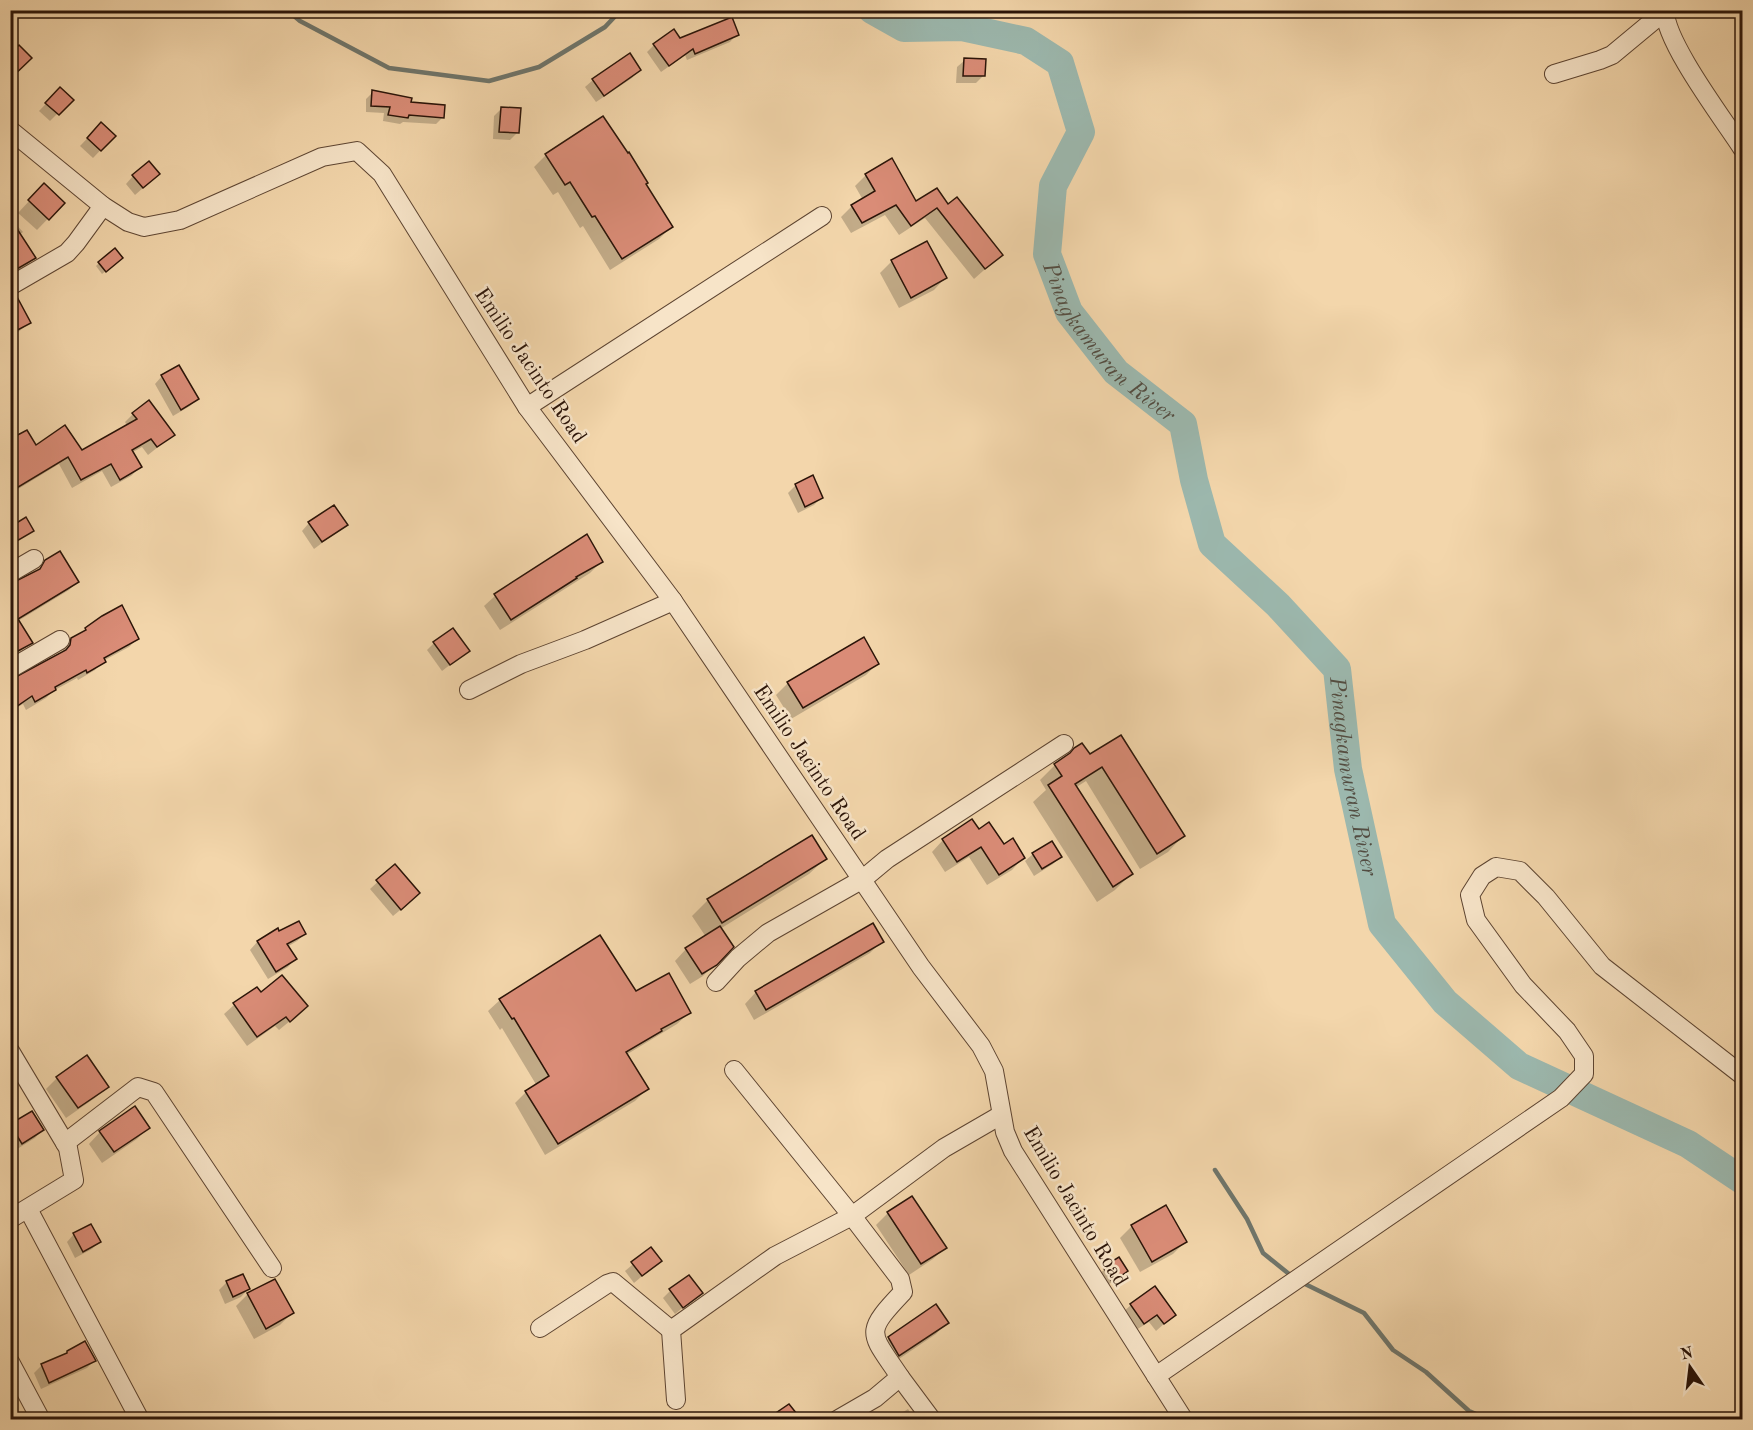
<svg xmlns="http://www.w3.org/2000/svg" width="1753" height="1430" viewBox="0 0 1753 1430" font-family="'Old Standard TT',serif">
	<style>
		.shadow { fill: #0003 }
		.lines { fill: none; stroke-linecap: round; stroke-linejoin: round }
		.stream { stroke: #6f766c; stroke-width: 4.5 }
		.river { stroke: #9cb8ae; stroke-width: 28 }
		.building { fill: #da8c77; stroke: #2b1408; stroke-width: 1.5 }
		.minor-casing { stroke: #5d4431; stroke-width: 20 }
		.minor { stroke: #f7e4c8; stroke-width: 18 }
		.labels { text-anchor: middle; stroke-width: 5; stroke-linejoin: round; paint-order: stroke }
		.street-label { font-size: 21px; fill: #2b1408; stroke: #f7e4c8 }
		.water-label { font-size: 22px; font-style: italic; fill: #534d42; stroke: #f7e4c8 }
	</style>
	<rect width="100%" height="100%" fill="#f3d6ab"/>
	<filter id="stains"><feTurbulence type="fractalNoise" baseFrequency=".00333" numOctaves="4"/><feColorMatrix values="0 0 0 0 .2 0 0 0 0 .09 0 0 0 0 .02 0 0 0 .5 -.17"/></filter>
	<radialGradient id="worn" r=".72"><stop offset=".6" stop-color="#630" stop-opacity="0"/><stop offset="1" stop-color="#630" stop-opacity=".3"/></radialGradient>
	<g class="shadow">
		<path d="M737,34l-7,8 -43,18 -2,-5 -24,17 -14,-20 7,-7 26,-5z"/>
		<path d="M965,60l18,16 -7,7h-20l1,-16z"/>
		<path d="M639,70l-7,8 -36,24 -11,-15 8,-7z"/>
		<path d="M60,89l11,11 -21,21 -11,-10z"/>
		<path d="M373,92l37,11 32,15 -6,6 -33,-2 -3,2 -17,-3 1,-8 -18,-1v-13z"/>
		<path d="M502,108l16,24 -8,8 -17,-1 1,-23z"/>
		<path d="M602,118l69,109 -12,12 -49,31 -27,-44 -3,2 -22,-36 -5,3 -19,-28 12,-12z"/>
		<path d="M101,124l13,12 -21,22 -13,-12z"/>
		<path d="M866,175l50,28 32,4 53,48 -27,24 -49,-61 -26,17 -14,-20 -34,18 -10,-16 11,-11 11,-6 -8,-14z"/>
		<path d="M133,176l18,5 -16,14 -9,-11z"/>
		<path d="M44,185l19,18 -26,27 -19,-17z"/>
		<path d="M10,218l13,14 -4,3 15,23 -14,14 -10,5z"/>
		<path d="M118,261l-16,13 -6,-8 3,-3z"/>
		<path d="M892,261l53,17 -11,12 -35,18 -19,-35z"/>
		<path d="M10,297l19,26 -19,16z"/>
		<path d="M162,376l35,23 -7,7 -17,10 -18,-32z"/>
		<path d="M133,414l40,21 -25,20 -6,-8 -11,6 9,14 -9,9 -20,11 -9,-16 -30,17 -13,-24 -49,30v-53l25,6 46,5 47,-25 -3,-5z"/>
		<path d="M796,485l25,13 -7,7 -16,8 -10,-20z"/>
		<path d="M309,523l37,2 -32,24 -12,-18z"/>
		<path d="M10,529l22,1 -22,17z"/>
		<path d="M586,536l15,26 -11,11 -90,57 -16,-24 11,-10z"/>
		<path d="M46,561l31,21 -8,8 -51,31 13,22 -21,16v-74l25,-12z"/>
		<path d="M102,618l36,20 -9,9 -26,14 -8,9 -17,10 -1,-2 -24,13 -7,7 -20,12 -3,-6 -13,8v-31l52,-27 1,-5 9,-9z"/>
		<path d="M434,643l34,8 -26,20 -15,-21z"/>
		<path d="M877,664l-11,11 -75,44 -15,-24 12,-12z"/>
		<path d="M1121,737l62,99 -15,16 -28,17 -54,-88 -11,7 56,86 -16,16 -18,12 -64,-100 13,-12 -6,-10 15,-15 34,-9z"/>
		<path d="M978,831l45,27 -11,12 -25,15 -18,-28 -24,15 -13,-20 11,-12z"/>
		<path d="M1033,854l27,3 -7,7 -19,12 -9,-15z"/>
		<path d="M825,859l-16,15 -89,55 12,18 -29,29 -13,8 -15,-23 11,-12 20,-12 -14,-21 16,-16z"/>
		<path d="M395,866l16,35 -18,15 -23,-27z"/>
		<path d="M277,930l2,3 26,1 -8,7 -10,6 8,12 -7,8 -20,12 -18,-29 7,-8z"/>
		<path d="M882,941l-12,12 -116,67 -9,-16 11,-12z"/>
		<path d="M256,989l5,6 35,21 -17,14 -4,-4 -28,20 -23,-32 10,-9z"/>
		<path d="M635,993l54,20 -12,11 -51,31 21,34 -12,12 -90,54 -30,-52 11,-11 11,-6 -35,-58 -2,2 -12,-19 12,-11z"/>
		<path d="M57,1078l50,8 -12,12 -29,20 -20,-29z"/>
		<path d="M32,1113l10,17 -7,8 -21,13 -4,-6v-19z"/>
		<path d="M148,1128l-11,11 -35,24 -13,-19 11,-12z"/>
		<path d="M912,1198l33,50 -12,11 -24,16 -33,-50 12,-12z"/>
		<path d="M1132,1226l53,16 -12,12 -33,18 -20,-34z"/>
		<path d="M74,1234l25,8 -7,7 -17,9 -8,-16z"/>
		<path d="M651,1249l9,12 -26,22 -9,-12z"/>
		<path d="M1119,1259l7,12 -22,17 -8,-12z"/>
		<path d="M242,1276l6,13 -7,8 -16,7 -6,-14 8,-8z"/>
		<path d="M670,1291l31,2 -26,21 -12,-16z"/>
		<path d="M248,1294l44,19 -12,12 -26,14 -18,-33z"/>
		<path d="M1131,1305l43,10 -18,16 -7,-9 -13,8 -13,-18z"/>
		<path d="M936,1306l11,16 -11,12 -49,33 -10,-17 12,-12z"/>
		<path d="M64,1356l30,5 -7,7 -46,21 -7,-16 8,-8z"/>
		<path d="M908,1409l7,11h-25z"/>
	</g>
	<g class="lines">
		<g class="stream">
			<path d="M287,10l13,11 89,47 100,13 50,-14 66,-40 16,-17"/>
			<path d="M1215,1170l32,49 16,34 31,25"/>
			<path d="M1301,1282l63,31 29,37 33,22 43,39 21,9"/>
		</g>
		<path class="river" id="s1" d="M872,10l32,18 58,-1 64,14 34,22 21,69 -28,54 -6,68 22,58 47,60 67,52 11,56 18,64 66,61 59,64 11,100 34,155 63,78 74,64 169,78 54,36"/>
	</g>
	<g class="building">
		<path d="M732,17l7,18 -44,19 -2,-5 -24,17 -16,-22 21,-15 6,9z"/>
		<path d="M19,45l13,13 -22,21v-25z"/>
		<path d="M630,53l11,17 -37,26 -12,-17z"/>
		<path d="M964,58l22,1 -1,17h-22z"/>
		<path d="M60,87l14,13 -15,15 -14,-12z"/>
		<path d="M372,90l40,8 -1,4 34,3 -1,13 -35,-3 -1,3 -20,-3 2,-8 -19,-1z"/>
		<path d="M501,107l20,1 -2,25 -20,-1z"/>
		<path d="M603,116l25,37 1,-1 19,31 -2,1 27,43 -51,32 -27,-43 -3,1 -22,-35 -5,3 -20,-31z"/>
		<path d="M101,122l15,14 -15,15 -14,-13z"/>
		<path d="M892,158l24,43 21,-13 11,16 9,-7 46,58 -18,14 -48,-61 -26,18 -15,-21 -34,18 -11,-18 24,-14 -10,-17z"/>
		<path d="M149,161l11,13 -17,14 -11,-13z"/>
		<path d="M44,183l21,20 -16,17 -21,-20z"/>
		<path d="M10,218l26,40 -26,15z"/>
		<path d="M927,241l20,37 -36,20 -20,-38z"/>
		<path d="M115,248l8,10 -17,14 -8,-10z"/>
		<path d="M16,295l15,28 -21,11v-37z"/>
		<path d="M179,365l20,34 -18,11 -20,-35z"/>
		<path d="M149,400l26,35 -18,12 -6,-8 -19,11 10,17 -22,13 -9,-16 -30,16 -13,-23 -53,32 -5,-8v-42l17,-9 9,15 29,-20 17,25 55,-31 -5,-6z"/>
		<path d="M813,475l10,23 -18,9 -10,-23z"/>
		<path d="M334,505l14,20 -26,17 -14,-20z"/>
		<path d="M26,517l8,14 -24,14v-18z"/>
		<path d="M587,534l16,28 -27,15 1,1 -66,42 -17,-26z"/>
		<path d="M60,551l19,31 -61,37 15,24 -15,8 -8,-12v-55l30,-15 5,-9z"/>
		<path d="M122,605l17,34 -35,19 2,4 -19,11 -1,-3 -31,17 1,3 -21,12 -3,-6 -22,15v-31l56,-30 4,-5 1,-7 15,-8 -1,-2 17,-12z"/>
		<path d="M453,628l17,23 -20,14 -17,-23z"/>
		<path d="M864,637l15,27 -76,44 -16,-26z"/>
		<path d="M1121,735l64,101 -28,18 -55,-87 -27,17 58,90 -20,13 -65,-102 14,-9 -8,-12 16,-11 4,-5 8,-5 8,11z"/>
		<path d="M972,819l7,10 10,-7 15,22 9,-6 12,20 -26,17 -18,-28 -24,15 -15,-23z"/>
		<path d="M812,835l15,24 -105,64 -15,-24z"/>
		<path d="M1052,841l10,16 -20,12 -10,-16z"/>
		<path d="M395,864l25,29 -19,17 -25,-30z"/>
		<path d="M299,921l7,13 -19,10 10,15 -21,13 -19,-31 21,-13 1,3z"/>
		<path d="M873,923l11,19 -118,68 -11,-19z"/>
		<path d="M720,926l14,21 -17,18 -15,9 -17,-26z"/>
		<path d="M600,935l36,56 33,-18 22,40 -30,16 1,2 -36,21 23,37 -91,55 -33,-53 24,-15 -35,-58 -2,1 -13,-20z"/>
		<path d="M282,975l26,31 -18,16 -4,-5 -29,20 -24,-34 24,-16 4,5z"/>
		<path d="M87,1055l22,32 -31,21 -22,-31z"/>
		<path d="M135,1106l15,22 -36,24 -15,-21z"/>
		<path d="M32,1111l12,19 -22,14 -12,-20z"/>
		<path d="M912,1196l35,52 -26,16 -34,-52z"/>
		<path d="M1166,1205l21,37 -35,20 -21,-37z"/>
		<path d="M91,1224l10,18 -18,10 -10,-19z"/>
		<path d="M651,1247l11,14 -20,15 -11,-14z"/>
		<path d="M1119,1257l9,14 -16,11 -9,-15z"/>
		<path d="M243,1274l7,15 -17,8 -7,-16z"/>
		<path d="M689,1275l14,18 -20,15 -14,-19z"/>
		<path d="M275,1279l19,34 -28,16 -19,-36z"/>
		<path d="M1155,1286l21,29 -12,9 -7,-9 -13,9 -14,-20z"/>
		<path d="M936,1304l13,19 -50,33 -11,-19z"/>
		<path d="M85,1341l11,20 -47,22 -8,-19 26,-11v-2z"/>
		<path d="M789,1404l12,15h-34z"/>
	</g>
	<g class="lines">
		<g class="minor-casing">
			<g id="minor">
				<path d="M1665,10c-1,31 59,110 77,138"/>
				<path d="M1554,74l46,-14 12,-5 53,-44"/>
				<path d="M10,130l93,76 25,16 16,5 36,-7 142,-63 35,-6 25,23 145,233 146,194 248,366 60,79 13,25 11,61 8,19 171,269"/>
				<path d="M10,286l57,-33 9,-10 27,-37"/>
				<path d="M527,407l295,-191"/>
				<path d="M10,573l24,-14"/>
				<path d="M10,669l50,-29"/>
				<path d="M469,690l52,-26 64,-24 88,-39"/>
				<path d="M716,982l22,-24 30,-25 95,-54 24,-20 177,-115"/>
				<path d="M10,1051l58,97 6,32 -64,39"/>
				<path d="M734,1070l118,146 48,63 3,13c-40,42 -33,40 -3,85l-25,21 -38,22"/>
				<path d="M65,1143l73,-56 16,5 118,176"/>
				<path d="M28,1209l112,211"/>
				<path d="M540,1328l67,-44 6,-2 58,48"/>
				<path d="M10,1362l31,58"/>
				<path d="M1156,1376l405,-278 23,-24v-18l-17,-25 -44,-46 -47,-65 -6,-25 12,-19 14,-9 24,4 26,26 56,69 140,109"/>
				<path d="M900,1377l32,43"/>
				<path d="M676,1400l-5,-70 104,-74 77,-40 92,-68 57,-33"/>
			</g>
		</g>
		<use href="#minor" class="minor"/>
	</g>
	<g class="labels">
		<g class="street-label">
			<text transform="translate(531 365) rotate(56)" y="7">Emilio Jacinto Road</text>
			<text transform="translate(810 762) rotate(56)" y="7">Emilio Jacinto Road</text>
			<text transform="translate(1076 1206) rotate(59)" y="7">Emilio Jacinto Road</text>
		</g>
		<g class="water-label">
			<text dy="8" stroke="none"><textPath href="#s1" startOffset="512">Pinagkamuran River</textPath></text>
			<text dy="8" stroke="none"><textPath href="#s1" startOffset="1034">Pinagkamuran River</textPath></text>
		</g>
	</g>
	<rect width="1753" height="1430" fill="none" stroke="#f3d6ab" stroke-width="36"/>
	<rect x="12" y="12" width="1729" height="1406" fill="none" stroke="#2b1408" stroke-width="3"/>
	<rect x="18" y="18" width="1717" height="1394" fill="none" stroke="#2b1408" stroke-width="1.5"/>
	<g transform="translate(1690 1367) rotate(346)" stroke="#f7e4c8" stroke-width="4.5" paint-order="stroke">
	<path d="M0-4.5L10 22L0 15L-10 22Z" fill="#2b1408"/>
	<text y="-9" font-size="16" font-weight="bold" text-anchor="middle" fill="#2b1408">N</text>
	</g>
	<rect width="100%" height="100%" filter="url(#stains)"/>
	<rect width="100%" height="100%" fill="url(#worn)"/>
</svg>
